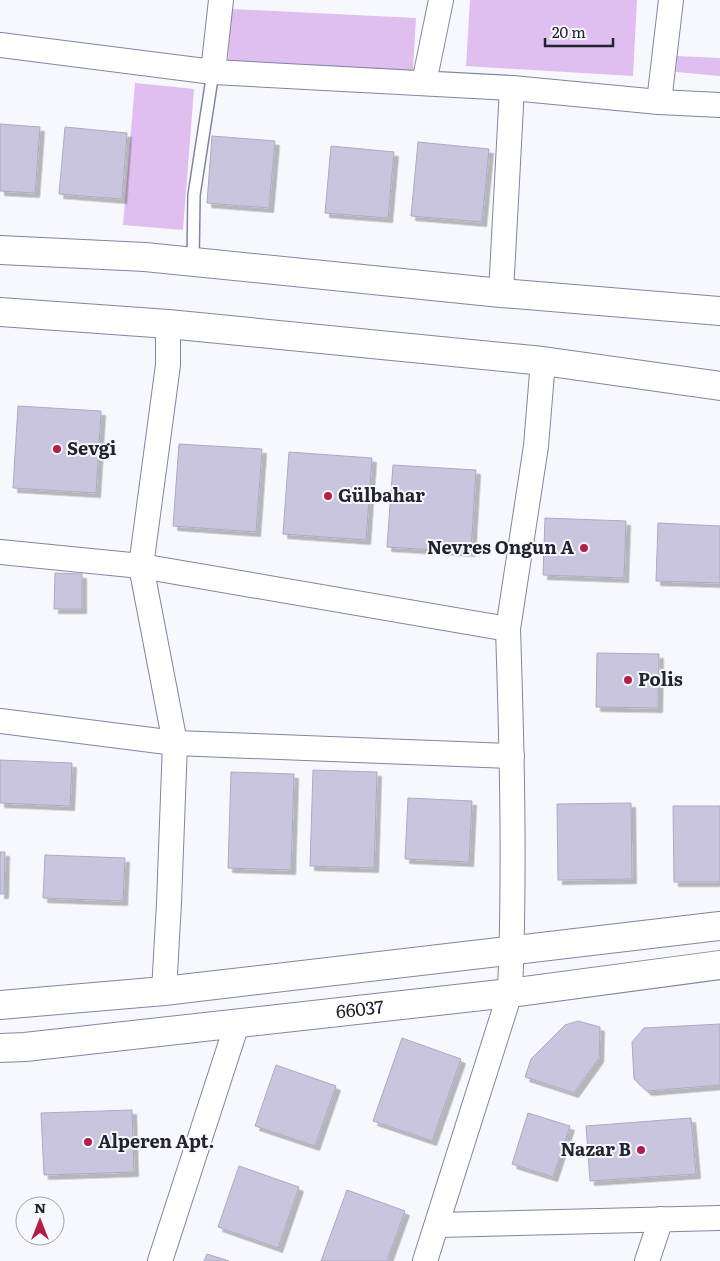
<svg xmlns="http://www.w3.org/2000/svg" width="720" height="1261" viewBox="0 0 720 1261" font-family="Literata,serif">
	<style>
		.green { fill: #e0bef0 }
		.building { fill: #cac5df; stroke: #aea9c2; filter: url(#shadow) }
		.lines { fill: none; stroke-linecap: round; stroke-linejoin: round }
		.lane-casing { stroke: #81869e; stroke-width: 14 }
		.street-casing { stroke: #81869e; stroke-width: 26 }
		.secondary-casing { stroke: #81869e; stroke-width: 30 }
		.primary-casing { stroke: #81869e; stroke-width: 30 }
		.lane { stroke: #fff; stroke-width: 11 }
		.street { stroke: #fff; stroke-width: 24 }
		.secondary { stroke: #fff; stroke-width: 28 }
		.primary { stroke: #fff; stroke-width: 28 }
		.poi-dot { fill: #b21f47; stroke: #f7f8fd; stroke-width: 2 }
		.labels { text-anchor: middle; stroke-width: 4; stroke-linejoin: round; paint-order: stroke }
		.poi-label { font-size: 18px; font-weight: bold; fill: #21232d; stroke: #f7f8fd; text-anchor: start }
		.street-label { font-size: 18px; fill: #21232d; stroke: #f7f8fd }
	</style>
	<defs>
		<filter id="shadow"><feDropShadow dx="4.5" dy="4.5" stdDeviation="0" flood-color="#0004"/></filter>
	</defs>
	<rect width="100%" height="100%" fill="#f7f8fd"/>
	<g class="green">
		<path d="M470,0h167l-4,76 -167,-10z"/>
		<path d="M231,9l185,9 -3,52 -185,-9z"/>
		<path d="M677,56l43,2v18l-44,-4z"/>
		<path d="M135,83l59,6 -11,141 -60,-5z"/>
	</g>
	<g class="building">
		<path d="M0,124l40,3 -5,66 -35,-2z"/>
		<path d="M65,127l62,6 -5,66 -63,-5z"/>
		<path d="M212,136l63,5 -6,67 -62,-5z"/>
		<path d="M418,142l71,7 -7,73 -71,-6z"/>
		<path d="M331,146l63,6 -6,66 -63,-5z"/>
		<path d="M18,406l83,5 -5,82 -83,-5z"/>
		<path d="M179,444l83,5 -6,83 -83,-6z"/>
		<path d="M289,452l83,6 -6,82 -83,-6z"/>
		<path d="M393,465l83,5 -5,82 -84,-5z"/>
		<path d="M545,518l81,3 -2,57 -81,-3z"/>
		<path d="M658,523l62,3v57l-64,-2z"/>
		<path d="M55,573l27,1v35h-28z"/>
		<path d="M597,653l62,1 -1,54 -62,-1z"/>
		<path d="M0,760l72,3 -2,43 -70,-3z"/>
		<path d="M313,770l64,2 -3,96 -64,-2z"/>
		<path d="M231,772l63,2 -3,96 -63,-2z"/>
		<path d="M408,798l64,3 -3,61 -64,-3z"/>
		<path d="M631,803l1,76 -74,1 -1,-76z"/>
		<path d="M673,806h47v76h-46z"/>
		<path d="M0,852h5l-1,42h-4z"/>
		<path d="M45,855l80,3 -2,43 -80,-3z"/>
		<path d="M578,1021l22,6 -1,31 -25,35 -49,-16 6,-18 34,-34z"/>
		<path d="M720,1024v61l-73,6 -13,-12 -2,-37 12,-14z"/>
		<path d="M402,1038l59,21 -29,82 -59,-20z"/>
		<path d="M276,1065l60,21 -21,60 -60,-20z"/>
		<path d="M132,1110l2,62 -90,3 -3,-62z"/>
		<path d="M528,1113l42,13 -17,51 -41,-13z"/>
		<path d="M691,1118l5,56 -106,7 -4,-55z"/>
		<path d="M239,1166l60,21 -21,61 -60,-21z"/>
		<path d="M347,1190l58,21 -18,50h-66z"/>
		<path d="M207,1254l22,7h-25z"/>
	</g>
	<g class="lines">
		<g class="lane-casing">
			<path id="lane" d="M193,262l1,-67 19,-123"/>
		</g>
		<g class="street-casing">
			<g id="street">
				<path d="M0,45l213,27 299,16 147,14 61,3"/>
				<path d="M213,72l8,-72"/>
				<path d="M424,83l17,-83"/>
				<path d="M659,102l12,-102"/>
				<path d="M501,293l11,-205"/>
				<path d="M0,552l141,14 367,63 28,-183 7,-85"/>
				<path d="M0,721l175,22 337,13"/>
				<path d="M164,991l5,-88 6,-160 -34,-177 27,-201v-41"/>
				<path d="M438,1225l282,-7"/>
				<path d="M160,1261l77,-237"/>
				<path d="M425,1261l85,-268c5,-121 2,-243 -2,-364"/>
				<path d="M647,1261l14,-42"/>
			</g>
		</g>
		<g class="secondary-casing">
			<g id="secondary">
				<path d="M0,1005l164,-14 556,-65"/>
				<path id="s1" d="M0,1048l25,-1 485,-54 210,-28"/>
			</g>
		</g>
		<g class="primary-casing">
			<g id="primary">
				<path d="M0,250l145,7 356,36 219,18"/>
				<path d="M0,312l168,12 375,37 177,25"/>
			</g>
		</g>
		<use href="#lane" class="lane"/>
		<use href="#street" class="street"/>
		<use href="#secondary" class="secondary"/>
		<use href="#primary" class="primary"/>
	</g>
	<g class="poi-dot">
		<circle cx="57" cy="449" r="5"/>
		<circle cx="328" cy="496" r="5"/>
		<circle cx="584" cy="548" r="5"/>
		<circle cx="628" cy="680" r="5"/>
		<circle cx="88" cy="1142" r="5"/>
		<circle cx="641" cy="1150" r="5"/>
	</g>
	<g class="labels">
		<g class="poi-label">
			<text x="67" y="455">Sevgi</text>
			<text x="338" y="502">Gülbahar</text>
			<text x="574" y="554" text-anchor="end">Nevres Ongun A</text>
			<text x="638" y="686">Polis</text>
			<text x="98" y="1148">Alperen Apt.</text>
			<text x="631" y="1156" text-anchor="end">Nazar B</text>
		</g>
		<g class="street-label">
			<text dy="6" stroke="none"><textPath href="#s1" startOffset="362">66037</textPath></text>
		</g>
	</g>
	<g transform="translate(40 1221)"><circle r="24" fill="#f7f8fd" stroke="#a1a3aa"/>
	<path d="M0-4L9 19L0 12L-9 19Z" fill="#b21f47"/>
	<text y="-8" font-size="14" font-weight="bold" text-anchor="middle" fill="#21232d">N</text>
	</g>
	<path d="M545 38v8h68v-8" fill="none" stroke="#21232d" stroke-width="2.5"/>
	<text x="552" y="38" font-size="15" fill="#21232d" stroke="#f7f8fd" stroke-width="4" paint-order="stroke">20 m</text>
</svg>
